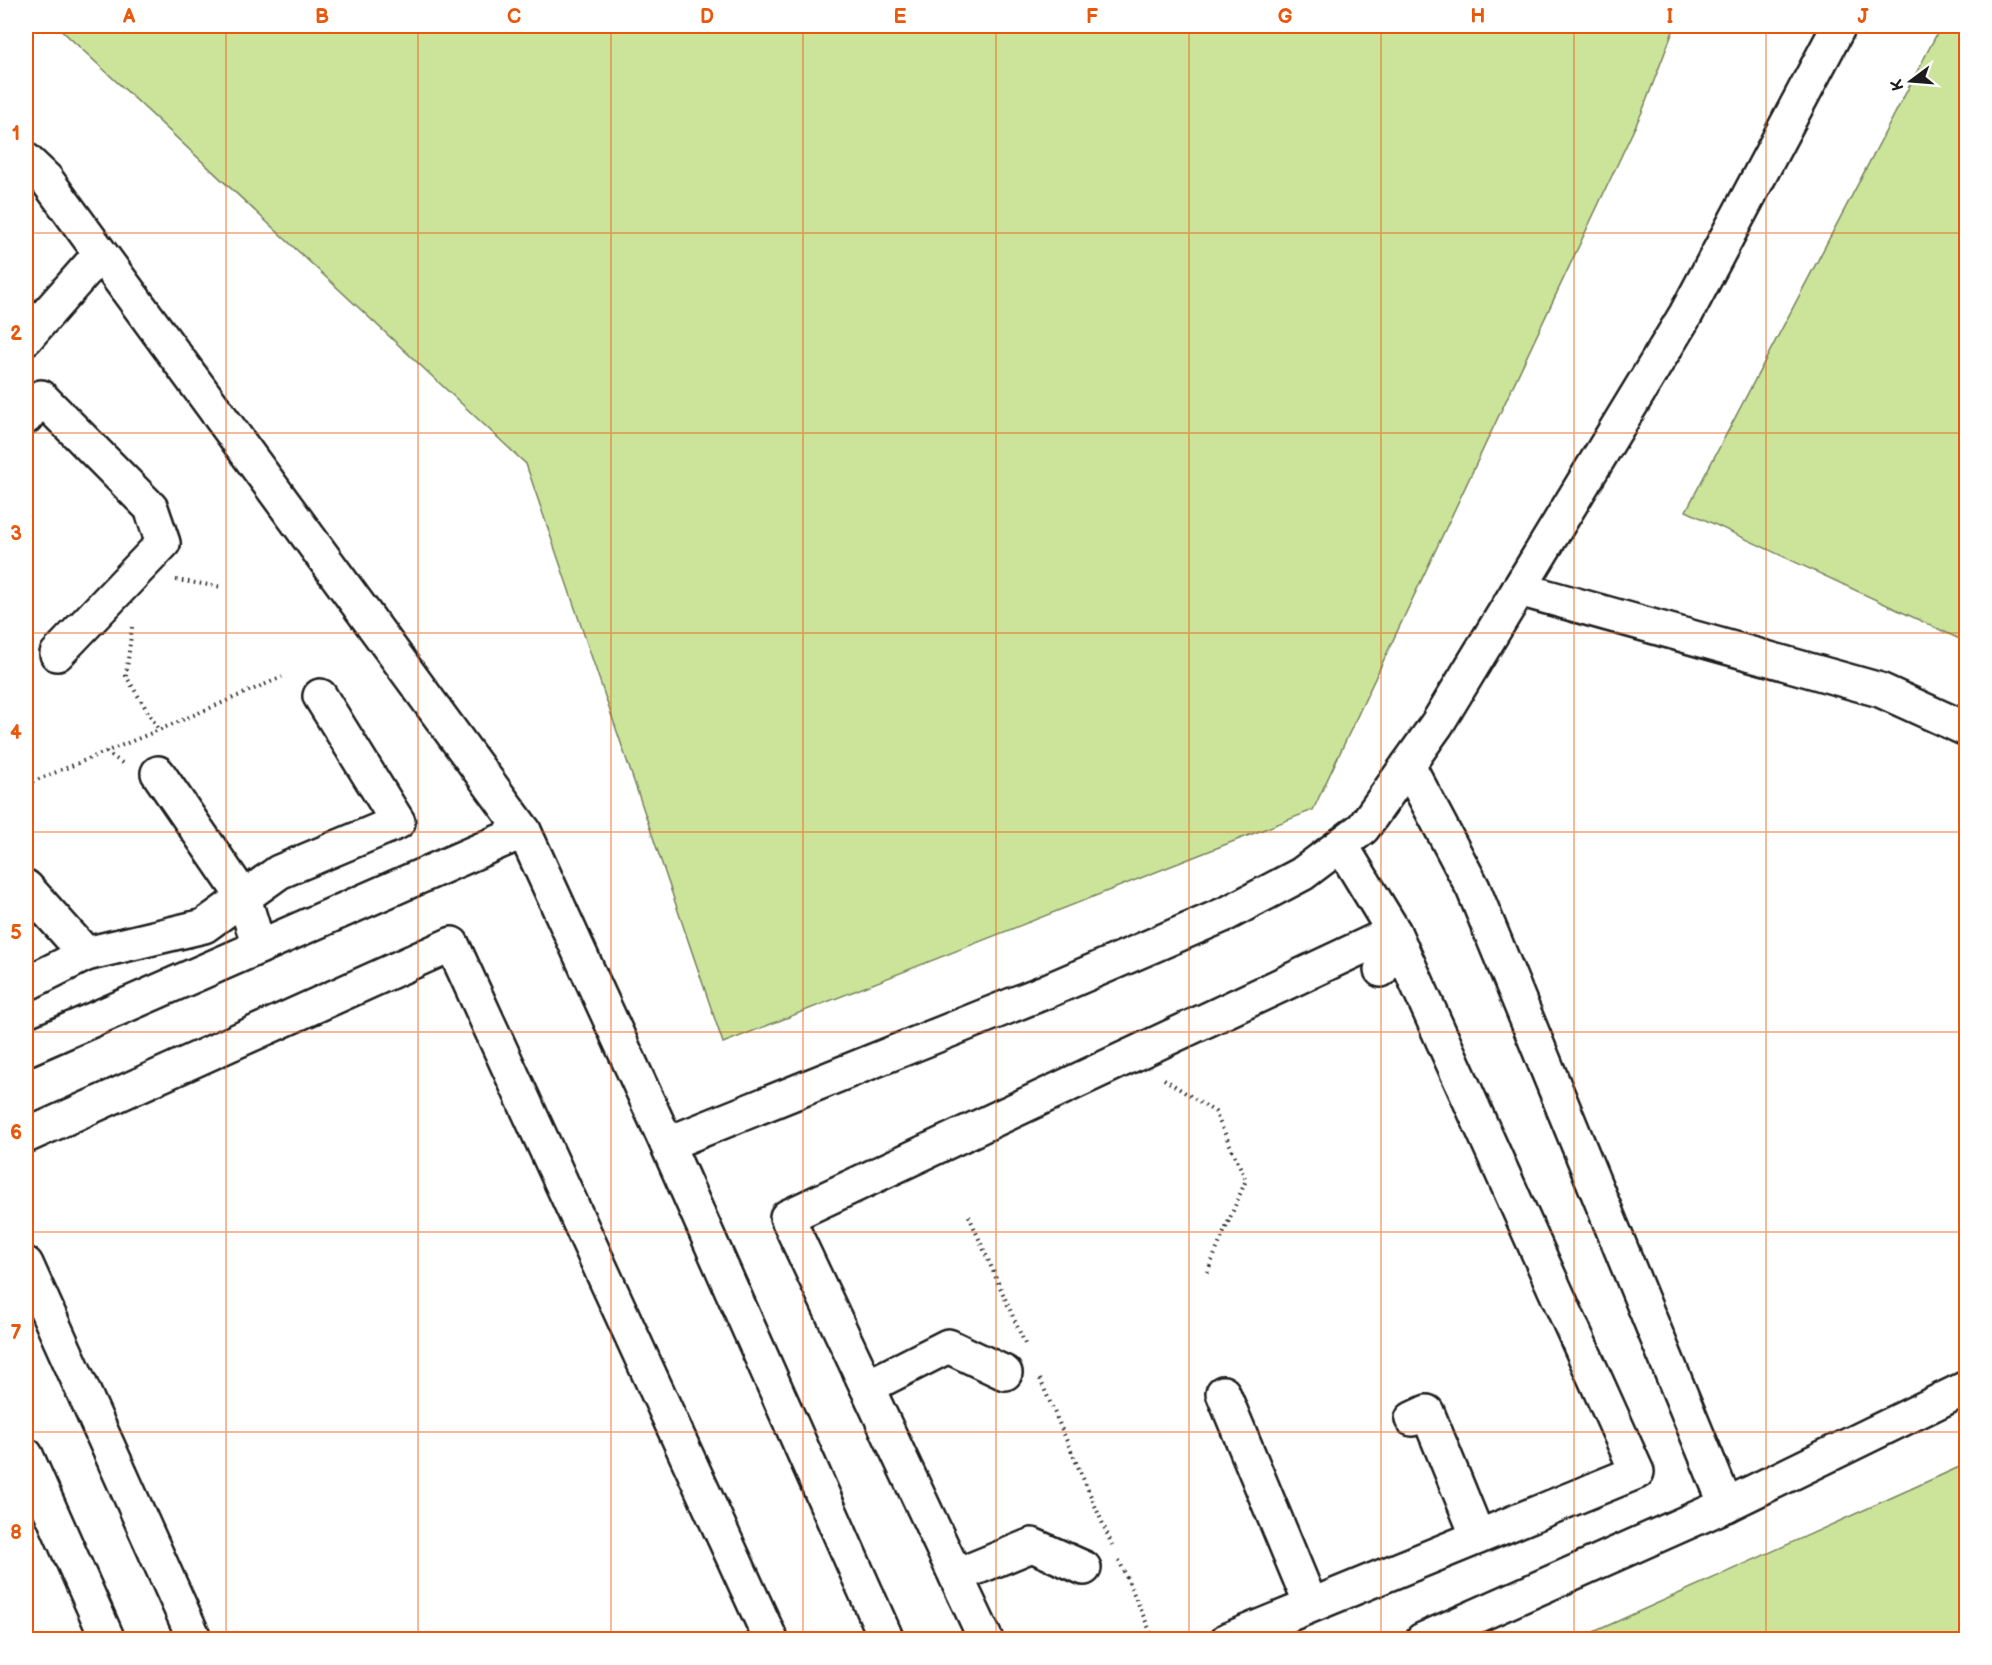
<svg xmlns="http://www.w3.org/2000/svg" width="1992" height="1665" viewBox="0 0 1992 1665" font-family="'Balsamiq Sans',sans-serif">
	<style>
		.green { fill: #cce49a; stroke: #74805b; stroke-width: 1.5 }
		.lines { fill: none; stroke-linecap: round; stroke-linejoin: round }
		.minor-casing { stroke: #1c1c1c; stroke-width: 38 }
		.path { stroke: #1c1c1c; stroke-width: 4; stroke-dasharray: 1.5 4.5; stroke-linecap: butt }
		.minor { stroke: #fff; stroke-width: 33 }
		.grid { fill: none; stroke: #e8590c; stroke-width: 1.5; stroke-opacity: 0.55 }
		.neatline { fill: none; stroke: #e8590c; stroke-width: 2 }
		.grid-label { font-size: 20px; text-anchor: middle; font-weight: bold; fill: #e8590c }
	</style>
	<rect width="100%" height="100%" fill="#fff"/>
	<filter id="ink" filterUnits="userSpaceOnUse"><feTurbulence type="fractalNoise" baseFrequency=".0167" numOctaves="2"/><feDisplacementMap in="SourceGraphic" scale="12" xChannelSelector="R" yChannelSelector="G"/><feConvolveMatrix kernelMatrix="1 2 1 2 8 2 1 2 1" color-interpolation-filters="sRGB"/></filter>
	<g filter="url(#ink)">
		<g class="green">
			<path d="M57,26h1618l-33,86 -329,698 -590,233 -197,-579z"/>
			<path d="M1941,26h25v616l-280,-131z"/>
			<path d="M1966,1464v175h-388z"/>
		</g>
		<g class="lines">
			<g class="minor-casing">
				<g id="minor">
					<path d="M26,160l20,19 478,652 143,313 220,496"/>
					<path d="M26,338l74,-84"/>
					<path d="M26,417l15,-20 110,111 12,35 -106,111"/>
					<path d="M1519,589l361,101 86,39"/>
					<path d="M1408,765l65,123 253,617"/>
					<path d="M158,773l86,125 15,49"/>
					<path d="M1341,845l53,87 -13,38"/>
					<path d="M26,887l60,67 -60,30"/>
					<path d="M86,954l118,-28 75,-54 119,-50 -78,-126"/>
					<path d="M26,1049l498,-218"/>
					<path d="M26,1136l426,-192 319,696"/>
					<path d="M667,1144l380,-153 181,-78 74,-39 61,-46 74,-104 249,-410 153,-288"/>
					<path d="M26,1264l169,376"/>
					<path d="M867,1387l81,-41 57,27"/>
					<path d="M1223,1393l88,212"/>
					<path d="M1412,1419l15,-7 51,125"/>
					<path d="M26,1455l82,185"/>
					<path d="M956,1576l76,-31 52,23"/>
					<path d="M986,1640l-199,-423 607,-285 243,540 -410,168"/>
					<path d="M1422,1640l304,-135 240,-117"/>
				</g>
			</g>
			<g class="path">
				<path d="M176,580l46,7"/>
				<path d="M132,627l-6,49 33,54 123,-53"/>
				<path d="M106,752l19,13"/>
				<path d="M27,784l132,-54"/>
				<path d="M1164,1079l51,33 31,68 -40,95"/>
				<path d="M969,1216l56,128"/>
				<path d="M1040,1379l72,166"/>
				<path d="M1119,1560l35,80"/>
			</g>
			<use href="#minor" class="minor"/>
		</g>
	</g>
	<path class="grid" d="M226,26v1614M418,26v1614M611,26v1614M803,26v1614M996,26v1614M1189,26v1614M1381,26v1614M1574,26v1614M1766,26v1614M26,233h1940M26,433h1940M26,633h1940M26,832h1940M26,1032h1940M26,1232h1940M26,1432h1940"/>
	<rect width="1992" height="1665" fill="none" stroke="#fff" stroke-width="66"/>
	<g transform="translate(1911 81) rotate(254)" stroke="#ffffff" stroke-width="4.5" paint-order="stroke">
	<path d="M0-4.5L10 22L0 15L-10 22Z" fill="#1c1c1c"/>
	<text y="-9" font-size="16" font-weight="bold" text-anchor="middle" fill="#1c1c1c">K</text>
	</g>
	<rect x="33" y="33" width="1926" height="1599" class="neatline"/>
	<g class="grid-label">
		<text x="129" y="23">A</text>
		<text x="322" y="23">B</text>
		<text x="514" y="23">C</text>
		<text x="707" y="23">D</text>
		<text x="900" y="23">E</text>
		<text x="1092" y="23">F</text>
		<text x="1285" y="23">G</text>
		<text x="1478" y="23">H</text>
		<text x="1670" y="23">I</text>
		<text x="1863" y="23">J</text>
		<text x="16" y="140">1</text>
		<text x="16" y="340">2</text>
		<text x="16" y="540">3</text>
		<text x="16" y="739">4</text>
		<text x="16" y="939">5</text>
		<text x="16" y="1139">6</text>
		<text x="16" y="1339">7</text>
		<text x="16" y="1539">8</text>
	</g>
</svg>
